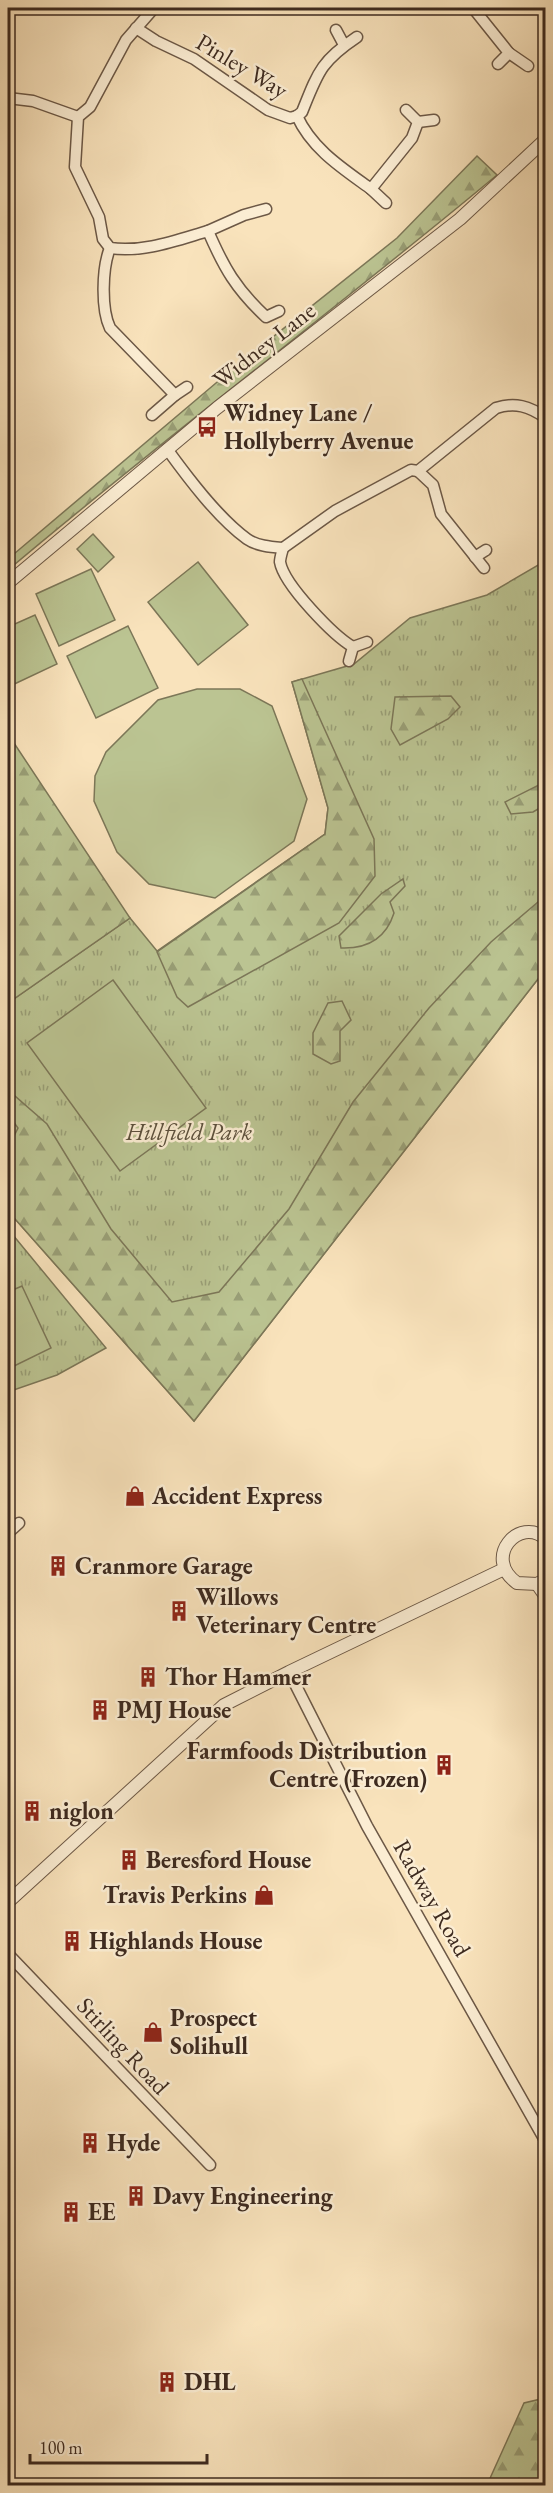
<svg xmlns="http://www.w3.org/2000/svg" width="553" height="2493" viewBox="0 0 553 2493" font-family="'EB Garamond',serif">
	<style>
		.grass { fill: url(#grass-tufts); stroke: #7c7758; stroke-width: 1.5 }
		.forest { fill: url(#forest-firs); stroke: #7c7758; stroke-width: 1.5 }
		.pitch { fill: #bbc492; stroke: #7c7758; stroke-width: 1.5 }
		.lines { fill: none; stroke-linecap: round; stroke-linejoin: round }
		.minor-casing { stroke: #6c5846; stroke-width: 13 }
		.tertiary-casing { stroke: #6c5846; stroke-width: 14 }
		.minor { stroke: #fbedd3; stroke-width: 10 }
		.tertiary { stroke: #fbedd3; stroke-width: 12 }
		.labels { text-anchor: middle; stroke-width: 5; stroke-linejoin: round; paint-order: stroke }
		.street-label { font-size: 24px; fill: #3d2a1f; stroke: #fbedd3 }
		.poi-label { font-size: 24px; font-weight: bold; fill: #3d2a1f; stroke: #fbedd3; text-anchor: start }
		.park-label { font-size: 24px; font-style: italic; fill: #5c503c; stroke: #fbedd3 }
	</style>
	<defs>
		<pattern id="grass-tufts" width="24" height="20" patternUnits="userSpaceOnUse" patternTransform="scale(1.5)"><rect width="24" height="20" fill="#bbc492"/><path d="M3 7l-1-3M5 7V3M7 7l1-3M15 17l-1-3M17 17v-4M19 17l1-3" fill="none" stroke="#999f77"/></pattern>
		<pattern id="forest-firs" width="22" height="20" patternUnits="userSpaceOnUse" patternTransform="scale(1.5)"><rect width="22" height="20" fill="#bbc492"/><path d="M5 1l3.5 6h-7zM16 11l3.5 6h-7z" fill="#999f77"/></pattern>
	</defs>
	<rect width="100%" height="100%" fill="#f9e3bc"/>
	<filter id="stains"><feTurbulence type="fractalNoise" baseFrequency=".00333" numOctaves="4"/><feColorMatrix values="0 0 0 0 .2 0 0 0 0 .09 0 0 0 0 .02 0 0 0 .5 -.17"/></filter>
	<radialGradient id="worn" r=".72"><stop offset=".6" stop-color="#630" stop-opacity="0"/><stop offset="1" stop-color="#630" stop-opacity=".3"/></radialGradient>
	<g class="grass">
		<path d="M545,561v409l-351,451 -186,-210v-208l122,-85 27,33 168,-117 3,-26 -36,-126 62,-18 56,-46 77,-23z"/>
		<path d="M8,1229l98,119 -49,27 -49,17z"/>
	</g>
	<g class="forest">
		<path d="M477,156l20,19c-161,134 -329,260 -489,395v-11l221,-187 168,-134z"/>
		<path d="M302,679l72,160 1,37 -36,47 -151,84 -11,-10 -20,-45 168,-118 3,-26 -36,-126z"/>
		<path d="M451,696l9,11 -12,12 -48,26 -9,-16 4,-32z"/>
		<path d="M8,734l122,184 -122,85z"/>
		<path d="M545,777v28l-12,7 -22,2 -6,-12 34,-17z"/>
		<path d="M403,879l2,7 -15,16 4,11c-8,25 -27,36 -53,35l-2,-12 42,-42z"/>
		<path d="M545,896v74l-351,451 -186,-210v-63l10,-20 -10,-14v-24l39,34 64,105 61,73 47,-10 70,-83 64,-107 76,-94 62,-66z"/>
		<path d="M342,1001l9,19 -11,11v30l-9,3 -18,-10v-21l15,-30z"/>
		<path d="M545,2398v87h-58l37,-82z"/>
	</g>
	<g class="pitch">
		<path d="M93,534l21,23 -16,15 -21,-23z"/>
		<path d="M198,562l50,63 -50,40 -50,-63z"/>
		<path d="M91,569l24,51 -56,26 -23,-52z"/>
		<path d="M35,615l22,49 -49,23v-60z"/>
		<path d="M128,626l30,62 -62,30 -29,-62z"/>
		<path d="M197,689h43l32,17 35,93 -13,42 -79,57 -66,-14 -32,-32 -23,-51 1,-25 11,-24 52,-52z"/>
		<path d="M113,980l93,128 -86,63 -93,-128z"/>
		<path d="M22,1286l29,62 -43,21v-77z"/>
	</g>
	<g class="lines">
		<g class="minor-casing">
			<g id="minor">
				<path d="M154,8l-28,32 -36,67 -12,10 -3,50 24,50 4,22 7,9c33,5 67,-8 98,-17 16,37 28,58 58,86l13,-6"/>
				<path d="M473,8l36,45 -11,11"/>
				<path d="M136,28l20,13 38,18 74,51 22,8 7,-2"/>
				<path d="M336,30l8,15"/>
				<path d="M509,53l19,13"/>
				<path d="M8,98l25,3 45,16"/>
				<path d="M297,116c15,33 45,52 74,73l41,-51 6,-16 -12,-12"/>
				<path d="M297,116l5,-4c16,-40 19,-51 55,-75"/>
				<path d="M418,122l16,-2"/>
				<path d="M371,189l15,14"/>
				<path d="M208,231l36,-16 22,-6"/>
				<path d="M110,248c-8,20 -9,61 0,80l65,67 -23,20"/>
				<path d="M175,395l12,-8"/>
				<path d="M167,449c21,29 51,69 80,90 10,7 24,8 36,9l52,-37 76,-41 7,1 78,-63c19,-6 33,-2 50,10"/>
				<path d="M418,471l15,14 8,29 43,54"/>
				<path d="M283,548c-1,4 -3,10 -3,14 4,23 54,74 73,85l-4,14"/>
				<path d="M475,557l11,-7"/>
				<path d="M353,647l14,-5"/>
				<path d="M8,1533l11,-10"/>
				<path d="M289,1672l78,154 179,316"/>
				<path d="M8,1954l202,211"/>
			</g>
		</g>
		<g class="tertiary-casing">
			<g id="tertiary">
				<path d="M8,583l209,-175 243,-189 86,-80"/>
				<path d="M546,1539c-27,-24 -64,19 -29,44l20,1 9,-5"/>
				<path d="M537,1584l9,13"/>
				<path d="M8,1902l216,-197 65,-33 215,-103"/>
			</g>
		</g>
		<use href="#minor" class="minor"/>
		<use href="#tertiary" class="tertiary"/>
	</g>
	<defs>
		<g id="bus-bare" transform="scale(1.62)"><path d="M-5-6H5V4H4V6H2V4H-2V6H-4V4H-5ZM-3.5-4V0h7V-4ZM-3.5 1.2v1.5H-2V1.2ZM2 1.2v1.5H3.5V1.2Z" fill="#8f2418" stroke="#fbedd3" stroke-width="2.5" paint-order="stroke"/></g>
		<g id="shop-bare" transform="scale(1.62)"><path d="M-5-2.5h2.3a2.7 3.5 0 0 1 5.4 0H5L5.5 6h-11ZM-1.5-2.5h3a1.5 2.3 0 0 0-3 0Z" fill="#8f2418" stroke="#fbedd3" stroke-width="2.5" paint-order="stroke"/></g>
		<g id="building-bare" transform="scale(1.62)"><path d="M-4-6H4V6H1V3H-1V6H-4ZM-2.5-4.3h1.7v1.8h-1.7ZM.8-4.3h1.7v1.8H.8ZM-2.5-1h1.7V.8h-1.7ZM.8-1h1.7V.8H.8Z" fill="#8f2418" stroke="#fbedd3" stroke-width="2.5" paint-order="stroke"/></g>
	</defs>
	<g fill-rule="evenodd">
		<use href="#bus-bare" x="207" y="427"/>
		<use href="#shop-bare" x="135" y="1496"/>
		<use href="#building-bare" x="58" y="1566"/>
		<use href="#building-bare" x="179" y="1611"/>
		<use href="#building-bare" x="148" y="1677"/>
		<use href="#building-bare" x="100" y="1710"/>
		<use href="#building-bare" x="444" y="1765"/>
		<use href="#building-bare" x="32" y="1811"/>
		<use href="#building-bare" x="129" y="1860"/>
		<use href="#shop-bare" x="264" y="1895"/>
		<use href="#building-bare" x="72" y="1941"/>
		<use href="#shop-bare" x="153" y="2032"/>
		<use href="#building-bare" x="90" y="2143"/>
		<use href="#building-bare" x="136" y="2196"/>
		<use href="#building-bare" x="71" y="2212"/>
		<use href="#building-bare" x="167" y="2382"/>
	</g>
	<g class="labels">
		<g class="street-label">
			<text transform="translate(242 66) rotate(31)" y="8">Pinley Way</text>
			<text transform="translate(264 345) rotate(-38)" y="8">Widney Lane</text>
			<text transform="translate(432 1898) rotate(60)" y="8">Radway Road</text>
			<text transform="translate(123 2046) rotate(47)" y="8">Stirling Road</text>
		</g>
		<g class="poi-label">
			<text x="224" y="421">Widney Lane /<tspan x="224" dy="28">Hollyberry Avenue</tspan></text>
			<text x="152" y="1504">Accident Express</text>
			<text x="75" y="1574">Cranmore Garage</text>
			<text x="196" y="1605">Willows<tspan x="196" dy="28">Veterinary Centre</tspan></text>
			<text x="165" y="1685">Thor Hammer</text>
			<text x="117" y="1718">PMJ House</text>
			<text x="427" y="1759" text-anchor="end">Farmfoods Distribution<tspan x="427" dy="28">Centre (Frozen)</tspan></text>
			<text x="49" y="1819">niglon</text>
			<text x="146" y="1868">Beresford House</text>
			<text x="247" y="1903" text-anchor="end">Travis Perkins</text>
			<text x="89" y="1949">Highlands House</text>
			<text x="170" y="2026">Prospect<tspan x="170" dy="28">Solihull</tspan></text>
			<text x="107" y="2151">Hyde</text>
			<text x="153" y="2204">Davy Engineering</text>
			<text x="88" y="2220">EE</text>
			<text x="184" y="2390">DHL</text>
		</g>
		<g class="park-label">
			<text x="189" y="1140">Hillfield Park</text>
		</g>
	</g>
	<rect width="553" height="2493" fill="none" stroke="#f9e3bc" stroke-width="30"/>
	<rect x="9" y="9" width="535" height="2475" fill="none" stroke="#3d2a1f" stroke-width="3"/>
	<rect x="15" y="15" width="523" height="2463" fill="none" stroke="#3d2a1f" stroke-width="1.5"/>
	<path d="M30 2454v9h177v-9" fill="none" stroke="#3d2a1f" stroke-width="3"/>
	<text x="39" y="2454" font-size="18" fill="#3d2a1f" stroke="#fbedd3" stroke-width="4.5" paint-order="stroke">100 m</text>
	<rect width="100%" height="100%" filter="url(#stains)"/>
	<rect width="100%" height="100%" fill="url(#worn)"/>
</svg>
